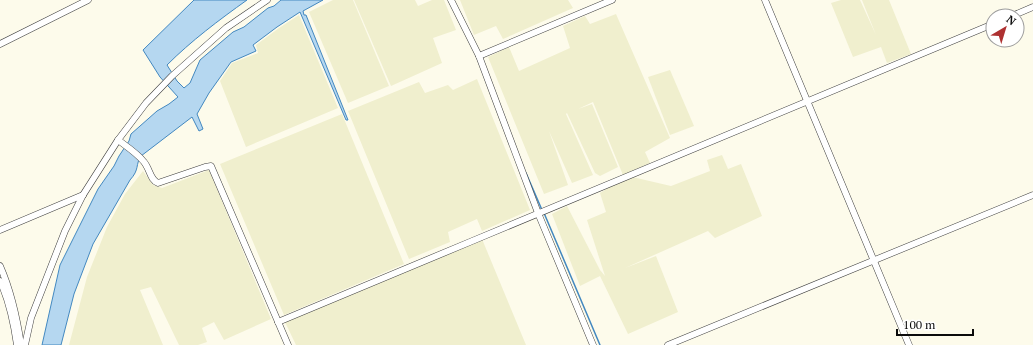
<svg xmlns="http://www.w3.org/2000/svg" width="1033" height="345" viewBox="0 0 1033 345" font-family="'PT Serif',serif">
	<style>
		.farmland { fill: #f0efce }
		.water { fill: #b5d7f0; stroke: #4388c0 }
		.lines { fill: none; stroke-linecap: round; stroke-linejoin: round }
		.stream { stroke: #4388c0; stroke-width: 1.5 }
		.minor-casing { stroke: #3e3e3e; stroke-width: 7 }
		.minor { stroke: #fff; stroke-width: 6 }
	</style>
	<rect width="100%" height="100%" fill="#fdfbeb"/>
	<g class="farmland">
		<path d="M333,0h20l36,86 -41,17 -39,-91z"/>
		<path d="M354,0h61l3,6 14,-6h12l12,30 -23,8 9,25 -51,23z"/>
		<path d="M460,0h108l5,8 -70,31 -7,-13 -22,9z"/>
		<path d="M841,0h19l16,35 -14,-35h27l22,54 -24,9 -6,-16 -28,10 -22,-54z"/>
		<path d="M616,14l54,124 -25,14 5,11 -27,12 -30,-73 -15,7 14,-5 26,63 -18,9 -5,-3 -28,-60 -1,1 27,61 -21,8 -23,-52 19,54 -24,9 -56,-137 21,-10 10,24 51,-23 -7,-22 22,-10 5,8z"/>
		<path d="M299,15l39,93 -92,39 -26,-66 12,-18 26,-10 -2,-8 23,-17z"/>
		<path d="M670,70l24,56 -24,9 -22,-58z"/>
		<path d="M477,79l53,131 -48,21 -5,-12 -29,13 2,10 -41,17 -61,-148 71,-29 6,11 23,-8 5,5z"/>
		<path d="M342,114l62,150 -120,51 -64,-151z"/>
		<path d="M722,155l6,14 13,-5 21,52 -47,22 -7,-7 -83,37 31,-12 22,56 -50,22 -28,-58 -20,10 -28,-72 15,-8 33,64 5,6 -18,-56 19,-8 -6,-19 28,-17 43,10 39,-15 -3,-11z"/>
		<path d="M209,170l62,149 -47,21 -10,-18 -12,6 5,14 -9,3h-19l-28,-58 -11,3 23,55h-94l18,-68 20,-50 18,-33 18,-23 10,14 9,3z"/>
		<path d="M482,239l44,106h-230l-11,-23z"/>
	</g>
	<path class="water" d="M194,0h53c-28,20 -56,41 -80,65l10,16 7,7 6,-5 10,-23 33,-28 11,-5 24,-19 6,-2 7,-6h42l-20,11 1,4h2l42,105h-2l-46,-108 -23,15 -24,18 3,6 -25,11 -22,31 -12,21 6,15 -4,2 -7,-14 -51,39c-6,9 -1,13 -11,24l-37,64 -19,50 -13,51h-19l18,-80 38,-76 16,-23 5,-10 10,-15 2,-7 26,-23 12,-7 9,-7 -18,-20 -17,-27z"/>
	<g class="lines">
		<g class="stream">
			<path d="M526,173l16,37"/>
			<path d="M544,213l56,132"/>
		</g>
		<g class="minor-casing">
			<g id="minor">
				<path d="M451,0l28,56 59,157 55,132"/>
				<path d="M765,0l144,345"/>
				<path d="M1012,16l21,-9"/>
				<path d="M0,44l88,-44"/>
				<path d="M479,56l133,-56"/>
				<path d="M118,140c8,6 20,14 26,22 6,7 6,18 14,21l47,-16 6,-1 77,179"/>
				<path d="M0,230l83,-35"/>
				<path d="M0,266c11,25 17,52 21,79"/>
				<path d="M0,281c9,19 14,43 17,64"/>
				<path d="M278,322c238,-100 477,-197 715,-298"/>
				<path d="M25,345l6,-27 34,-87 18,-36 35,-55 28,-37 26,-27 54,-48 41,-28"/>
				<path d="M668,345l365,-150"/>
			</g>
		</g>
		<use href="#minor" class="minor"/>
	</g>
	<g transform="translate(1005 28) rotate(38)"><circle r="19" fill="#ffffff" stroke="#9d9d9d"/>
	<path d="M0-3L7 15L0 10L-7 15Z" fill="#ae3131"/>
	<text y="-6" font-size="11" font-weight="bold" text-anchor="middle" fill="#0b0b0b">N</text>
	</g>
	<path d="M897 329v6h76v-6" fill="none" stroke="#0b0b0b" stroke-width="2"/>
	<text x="903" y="329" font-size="12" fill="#0b0b0b" stroke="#ffffff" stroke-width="3" paint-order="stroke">100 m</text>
</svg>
